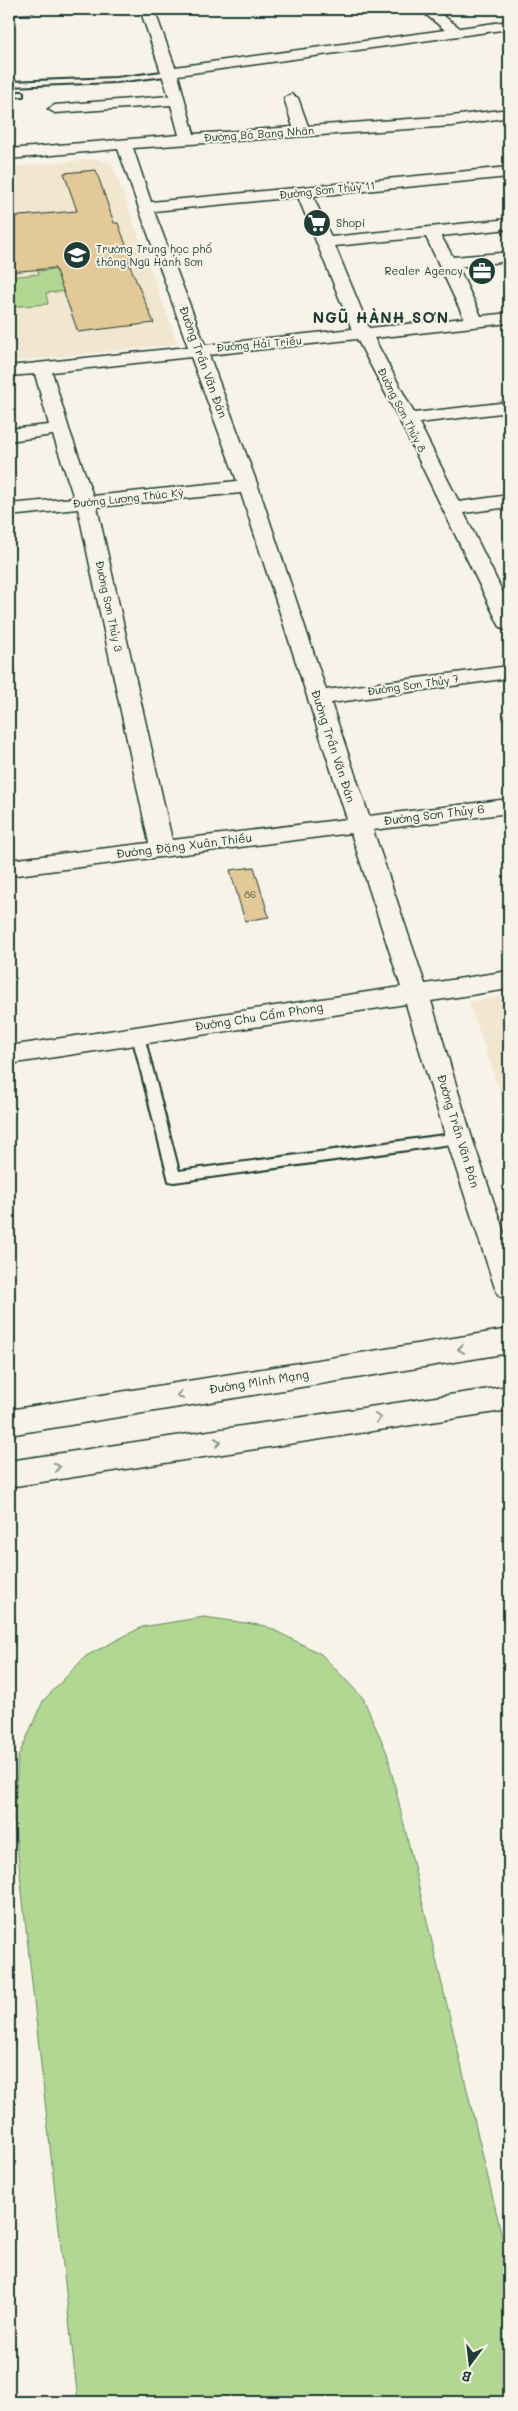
<svg xmlns="http://www.w3.org/2000/svg" width="518" height="2411" viewBox="0 0 518 2411" font-family="Mali,sans-serif">
	<style>
		.built { fill: #f1e6d0 }
		.green { fill: #b1d793; stroke: #688a64 }
		.building { fill: #e3c898; stroke: #1f3d34 }
		.lines { fill: none; stroke-linecap: round; stroke-linejoin: round }
		.service-casing { stroke: #1f3d34; stroke-width: 4 }
		.minor-casing { stroke: #1f3d34; stroke-width: 3 }
		.tertiary-casing { stroke: #1f3d34; stroke-width: 3 }
		.service { fill: #f7f3e8; fill-rule: evenodd }
		.minor { fill: #f7f3e8; fill-rule: evenodd }
		.tertiary { fill: #f7f3e8; fill-rule: evenodd }
		.oneway { stroke: #8b988e }
		.labels { text-anchor: middle; stroke-width: 4; stroke-linejoin: round; paint-order: stroke }
		.number-label { font-size: 10px; fill: #50604d }
		.far-street-label { font-size: 11px; fill: #1f3d34; stroke: #f7f3e8 }
		.far-poi-label { font-size: 11px; fill: #1f3d34; stroke: #f7f3e8; text-anchor: start }
		.street-label { font-size: 12px; fill: #1f3d34; stroke: #f7f3e8 }
		.far-district-label { font-size: 15px; font-weight: bold; letter-spacing: 1px; fill: #1f3d34; stroke: #f7f3e8 }
	</style>
	<rect width="100%" height="100%" fill="#f7f3e8"/>
	<filter id="ink" filterUnits="userSpaceOnUse"><feTurbulence type="fractalNoise" baseFrequency=".02" numOctaves="2"/><feDisplacementMap in="SourceGraphic" scale="10" xChannelSelector="R" yChannelSelector="G"/><feConvolveMatrix kernelMatrix="1 2 1 2 8 2 1 2 1" color-interpolation-filters="sRGB"/></filter>
	<g filter="url(#ink)">
		<g class="built">
			<path d="M96,159l16,4 66,181 -169,18v-195z"/>
			<path d="M509,995v122l-40,-115z"/>
		</g>
		<g class="green">
			<path d="M124,263l8,22 -86,8 2,11 -39,3v-30l30,-3 -1,-3z"/>
			<path d="M204,1617l62,9 55,28 42,44 24,55 122,513v136h-431l-64,-583 4,-62 25,-56 43,-45 56,-29z"/>
		</g>
		<g class="building">
			<path d="M96,170l18,53h4l14,38h-4l26,62 -76,9 -23,-64 -46,4v-55l68,-6 -13,-38z"/>
			<path d="M254,867l15,50 -24,4 -15,-51z"/>
		</g>
		<g class="lines">
			<g class="service-casing">
				<g id="service">
					<path d="M170,71l4,2 -1,2 -57,7 -107,4v-4l107,-4z"/>
					<path d="M20,92h3v4l-14,1v-4z"/>
					<path d="M138,1031l6,5 35,135 280,-38 7,5 -7,5 -285,39 -5,-1 -37,-145z"/>
				</g>
			</g>
			<g class="minor-casing">
				<g id="minor">
					<path d="M9,9h29l-7,4 -22,1z"/>
					<path d="M140,9h14l21,58 270,-37 -26,-21h15l26,19 49,-7v8l-331,46 16,59 99,-7 -9,-29 7,-4 7,4 10,28 144,-10 57,-7v8l-57,9 -319,22 18,54 358,-35v10l-196,19 18,41 178,-18v10l-68,7 12,21 48,-4 8,-4v12l-51,6 23,49 28,-3v10l-135,15 40,75 95,-11v10l-90,11 40,79 50,-7v12l-45,6 45,92v26l-7,-2 -3,-4 -100,-206 -42,-80 -148,16 49,131 68,204 183,-24v12l-178,25 38,113 140,-17v14l-136,17 52,154 84,-13v18l-78,12 41,137 37,109v52l-10,-3 -4,-8 -49,-150 -40,-134 -397,60v-18l392,-59 -50,-154 -342,43v-16l140,-17 -71,-334 -69,7v-12l65,-6 -21,-63 -44,6v-12l40,-4 -14,-51 -26,2v-10l179,-19 -70,-198 -109,10v-10l170,-14 -8,-30 -116,8 -7,-4 7,-4 114,-9zM298,197l54,132 -147,16 -51,-134zM426,237l38,81 -95,10 -34,-82zM191,357l46,124 -144,15 -24,-67 -17,-57zM241,493l106,326 -175,21 -75,-333z"/>
				</g>
			</g>
			<g class="tertiary-casing">
				<g id="tertiary">
					<path d="M509,1329v24l-500,82v-25z"/>
					<path d="M509,1386v24l-500,77v-26z"/>
				</g>
			</g>
			<use href="#service" class="service"/>
			<use href="#minor" class="minor"/>
			<use href="#tertiary" class="tertiary"/>
		</g>
		<defs><path id="oneway-chevron" d="M-2-3.5L2.5 0L-2 3.5" fill="none" stroke-width="1.6" stroke-linecap="round" stroke-linejoin="round" transform="scale(1.25)"/></defs>
		<g class="oneway">
			<use href="#oneway-chevron" transform="translate(461 1349) rotate(171)"/>
			<use href="#oneway-chevron" transform="translate(180 1395) rotate(171)"/>
			<use href="#oneway-chevron" transform="translate(378 1418) rotate(-9)"/>
			<use href="#oneway-chevron" transform="translate(218 1442) rotate(-9)"/>
			<use href="#oneway-chevron" transform="translate(57 1467) rotate(-9)"/>
		</g>
	</g>
	<defs>
		<g id="supermarket-disc" transform="scale(1.4375)"><circle r="9.5" fill="#1f3d34" stroke="#f7f3e8"/><path d="M-6-5.5h2.5l.6 2H6L4.5 2H-2.5L-4.4-4H-6ZM-1.5 3.2a1.3 1.3 0 1 0 .1 0ZM3 3.2a1.3 1.3 0 1 0 .1 0Z" fill="#fff"/></g>
		<g id="school-disc" transform="scale(1.4375)"><circle r="9.5" fill="#1f3d34" stroke="#f7f3e8"/><path d="M0-5L7-2L0 1L-7-2ZM-4 1L0 2.5L4 1V4Q0 6-4 4Z" fill="#fff"/></g>
		<g id="office-disc" transform="scale(1.4375)"><circle r="9.5" fill="#1f3d34" stroke="#f7f3e8"/><path d="M-6-3h4V-5.5h4V-3h4V5H-6ZM-1-4.5V-3h2v-1.5ZM-6 0V1H6V0Z" fill="#fff"/></g>
	</defs>
	<g fill-rule="evenodd">
		<use href="#supermarket-disc" x="317" y="223"/>
		<use href="#school-disc" x="77" y="255"/>
		<use href="#office-disc" x="482" y="271"/>
	</g>
	<g class="labels">
		<g class="number-label">
			<text x="250" y="898">86</text>
		</g>
		<g class="far-street-label">
			<text transform="translate(259 134) rotate(-4)" y="4">Đường Bà Bang Nhãn</text>
			<text transform="translate(327 190) rotate(-6)" y="4">Đường Sơn Thủy 11</text>
			<text transform="translate(259 344) rotate(-5)" y="4">Đường Hải Triều</text>
			<text transform="translate(402 410) rotate(63)" y="4">Đường Sơn Thủy 8</text>
			<text transform="translate(128 498) rotate(-6)" y="4">Đường Lương Thúc Kỳ</text>
			<text transform="translate(109 606) rotate(78)" y="4">Đường Sơn Thủy 3</text>
			<text transform="translate(413 685) rotate(-8)" y="4">Đường Sơn Thủy 7</text>
		</g>
		<g class="far-poi-label">
			<text x="336" y="227">Shopi</text>
			<text x="96" y="253">Trường Trung học phổ<tspan x="96" dy="13">thông Ngũ Hành Sơn</tspan></text>
			<text x="463" y="275" text-anchor="end">Realer Agency</text>
		</g>
		<g class="street-label">
			<text transform="translate(203 362) rotate(70)" y="4">Đường Trần Văn Đán</text>
			<text transform="translate(333 746) rotate(72)" y="4">Đường Trần Văn Đán</text>
			<text transform="translate(434 815) rotate(-7)" y="4">Đường Sơn Thủy 6</text>
			<text transform="translate(184 846) rotate(-7)" y="4">Đường Đặng Xuân Thiều</text>
			<text transform="translate(259 1017) rotate(-9)" y="4">Đường Chu Cẩm Phong</text>
			<text transform="translate(458 1131) rotate(73)" y="4">Đường Trần Văn Đán</text>
			<text transform="translate(259 1382) rotate(-9)" y="4">Đường Minh Mạng</text>
		</g>
		<g class="far-district-label">
			<text x="381" y="323">NGŨ HÀNH SƠN</text>
		</g>
	</g>
	<rect width="518" height="2411" fill="none" stroke="#f7f3e8" stroke-width="30"/>
	<rect x="15" y="15" width="488" height="2381" fill="none" stroke="#1f3d34" stroke-width="2" filter="url(#ink)"/>
	<g transform="translate(470 2364) rotate(195)" stroke="#f7f3e8" stroke-width="4" paint-order="stroke">
	<path d="M0-4L9 19L0 12L-9 19Z" fill="#1f3d34"/>
	<text y="-8" font-size="14" font-weight="bold" text-anchor="middle" fill="#1f3d34">B</text>
	</g>
</svg>
